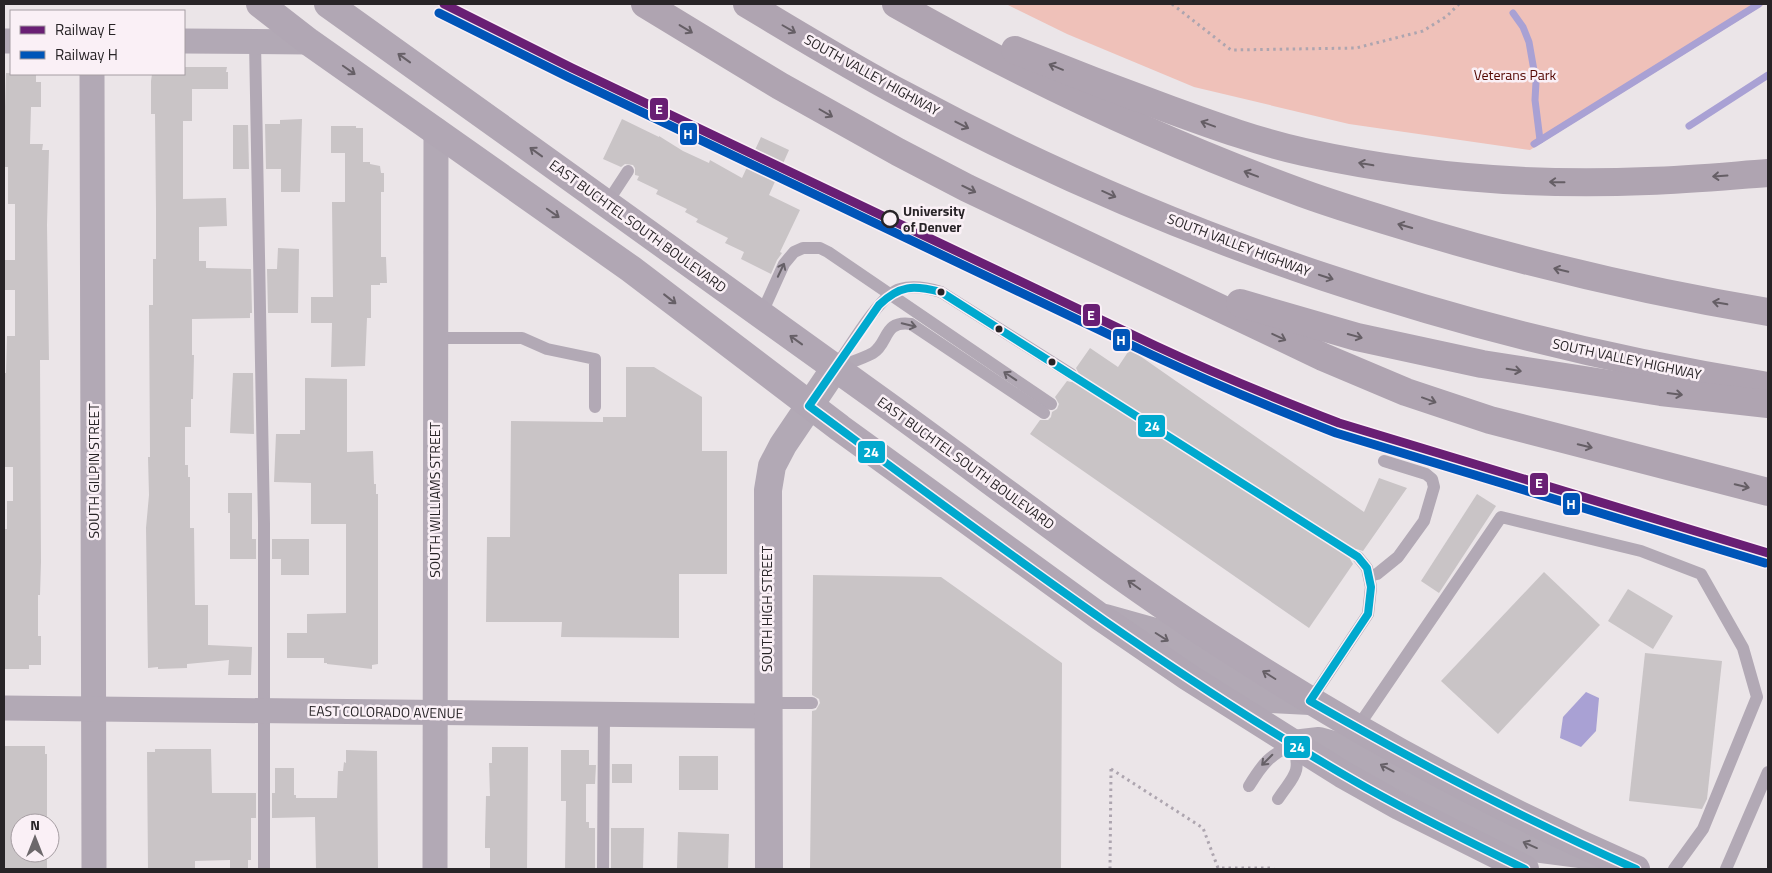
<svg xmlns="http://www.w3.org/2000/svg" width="1772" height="873" viewBox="0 0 1772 873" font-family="'Titillium Web',sans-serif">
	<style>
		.green { fill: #efc1b9 }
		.water { fill: #a9a1d4 }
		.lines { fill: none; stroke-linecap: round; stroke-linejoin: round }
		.stream { stroke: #a9a1d4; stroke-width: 7 }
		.building { fill: #c9c4c6 }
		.path { stroke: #ada5af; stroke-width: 3; stroke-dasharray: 2.5 4; stroke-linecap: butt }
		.service { stroke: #b2a9b5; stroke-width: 12 }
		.minor { stroke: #b2a9b5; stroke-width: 25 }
		.tertiary { stroke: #b2a9b5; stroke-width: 28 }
		.secondary { stroke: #b1a7b4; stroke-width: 28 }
		.motorway { stroke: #afa4b1; stroke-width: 28 }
		.bus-1-casing { stroke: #faf0f6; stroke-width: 11 }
		.bus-1 { stroke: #00a9ce; stroke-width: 8 }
		.rail-1-casing { stroke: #faf0f6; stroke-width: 12 }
		.rail-2-casing { stroke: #faf0f6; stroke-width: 12 }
		.rail-1 { stroke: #691f74; stroke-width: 9 }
		.rail-2 { stroke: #0055b8; stroke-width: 9 }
		.oneway { stroke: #655e65 }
		.oneway2 { stroke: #665f66 }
		.oneway3 { stroke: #666067 }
		.stop-dot { fill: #faf0f6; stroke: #282427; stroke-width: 2.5 }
		.bus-dot { fill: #282427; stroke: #faf0f6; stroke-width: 2 }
		.labels { text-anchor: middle; stroke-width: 5; stroke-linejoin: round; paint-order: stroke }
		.street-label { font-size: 14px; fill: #282427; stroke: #faf0f6 }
		.park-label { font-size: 14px; fill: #530600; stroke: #faf0f6 }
		.stop-label { font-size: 14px; font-weight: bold; fill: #282427; stroke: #faf0f6; text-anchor: start }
		.line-badge { stroke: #faf0f6; stroke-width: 2 }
		.badge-label { font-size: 14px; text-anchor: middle; font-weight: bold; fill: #fff }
	</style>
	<rect width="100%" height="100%" fill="#ebe5e8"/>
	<path class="green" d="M1006,4h759l-235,146 -181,-26 -155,-37 -127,-53z"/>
	<path class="water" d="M1586,692l13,6 -3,33 -15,16 -21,-9 3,-21z"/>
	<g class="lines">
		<g class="stream">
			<path d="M1513,13l10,14 6,15 7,40 -1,18 5,40"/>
			<path d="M1689,126l79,-51"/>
			<path d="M1534,144l225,-140"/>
		</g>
	</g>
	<g class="building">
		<path d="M184,67h43l-1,5h2v17h-36v32h-9v78l43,-1 1,28 -28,1v34h7v7l45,1 1,44h-2v5l-58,1v36h2l-1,44h-2v28h-6v38h3v12h2v51h4l1,77h13v40l44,2 -1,28h-23l1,-15 -42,4v4l-29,1v-2l-10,1 -2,-140 3,-33 -1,-38h2l-1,-152h4v-46h3v-50l-1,-95h-4v-33l1,-7h32z"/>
		<path d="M6,73l30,1v8h5v25h-10l-1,37h13l-1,6h7l-2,75 2,135h-9l1,202 -1,33h-2v41h3v29h-12v4h-25v-140h3v-28h6v-34h-9v-94h2l1,-37h8v-46h-11v-30h11v-56h-7v-37h-4v-60h1z"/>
		<path d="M302,119l-2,73h-19v-23h-15l-1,-45h15v-4z"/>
		<path d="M622,119l37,18v-1l24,15 26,12 1,-3 32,18 19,-41 28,13 -20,45 31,15 -20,42 2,1 -5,7 -6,14 -30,-15 3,-7 -19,-9 3,-5 -32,-16 2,-3 -13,-7 2,-3 -31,-15 2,-4 -21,-10 2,-4 -4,-1v-7l-2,-3 -8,-1 -4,3 -18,-8z"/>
		<path d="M233,125h15l1,44h-16z"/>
		<path d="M331,126h25v2h7v34h7v2l10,2 1,7h3v19h-3v65h5l1,26h-7v2h-9v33h-4l-2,48 -34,1 1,-44h-21v-26h22l-1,-95h13v-49h-14z"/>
		<path d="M278,248l21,1 -1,64h-30l-1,-44h10z"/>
		<path d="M1090,348l28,19 12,-18 234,163 15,-34 28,10 -44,63 -7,-2 -5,5 -1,5 3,5 -44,64 -279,-194 10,-14h8l3,-3 1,-5 5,-3 2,-5 -4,-7 12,-16 4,1 7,-3 1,-5 -3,-6z"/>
		<path d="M626,367h28l48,30v54h25v123h-48v64l-118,-1 1,-15h-76l1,-85h23l1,-116 92,1v-5h23z"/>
		<path d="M233,373h20l1,61 -24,-1z"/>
		<path d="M305,378l42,1v73l26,-1 1,33h2v10h2v170l-6,1v4l-45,-5v-1h-3v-5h-37v-25h20v-19l39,-1v-89h-35v-41l-37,-1 2,-48h24v-4h5z"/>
		<path d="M228,493h24v46h4v20h-26v-46h-2z"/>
		<path d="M1477,494l19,12 -57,87 -18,-12z"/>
		<path d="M272,539h37v36h-28v-16h-9z"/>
		<path d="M1544,572l56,53 -102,109 -57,-53z"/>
		<path d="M813,575l128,2 121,86 -1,206h-251l2,-158 4,-1 4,-7 -1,-4 -7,-4z"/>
		<path d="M1628,589l45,27 -20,33 -45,-28z"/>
		<path d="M1645,653l77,8 -15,138 -5,10 -73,-8z"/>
		<path d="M4,746h41v8h2v69h-27v30h27v16h-43z"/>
		<path d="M492,747h36l-1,122h-37v-21h-5v-10l1,-42h4l-1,-33h3z"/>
		<path d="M155,749h56l1,44h44v25h-5v42h-3v9h-18v-9l-35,1v8h-47l-1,-117h8z"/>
		<path d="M346,750l31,1 1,118h-62l-1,-52 -43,1v-25h3v-25h19v27h2v3h41l1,-27h5l1,-9 2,1z"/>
		<path d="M561,750h28v15h7l-1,19h-9v38h3v6h6v41h-30l1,-68h-5z"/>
		<rect x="679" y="756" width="39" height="34"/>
		<rect x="612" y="764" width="20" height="19"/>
		<path d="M611,828h33l-1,41h-32z"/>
		<path d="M678,832l51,2 -1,35 -51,-1z"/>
	</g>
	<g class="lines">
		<g class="path">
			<path d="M1172,4l59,46 125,-2 67,-17 24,-15 12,-12"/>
			<path d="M1111,769l92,59 15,40h53l3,1"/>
			<path d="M1110,869l1,-100"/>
		</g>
		<g class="service">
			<path d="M255,42l9,481v346"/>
			<path d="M607,203l21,-32"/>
			<path d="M761,315l23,-51 10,-12 9,-4h17l8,4 223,152"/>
			<path d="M436,338h86l25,11 48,10v48"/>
			<path d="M835,368c13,-18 45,-74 65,-79 14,-4 28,-1 41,3l130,82"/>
			<path d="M836,368c12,-5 26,-9 37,-15 16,-10 10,-33 38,-29l133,89"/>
			<path d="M1369,576l8,-2 21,-17 26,-36 10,-34 -2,-8 -6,-5 -42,-13"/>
			<path d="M1310,701l58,-87 3,-27 -4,-19 -9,-11"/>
			<path d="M768,703h44"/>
			<path d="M1357,728l144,-211 140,34 60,23 42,74 14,49 -54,132 -29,40"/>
			<path d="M1249,786c14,-23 20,-30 44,-42 9,30 1,31 -15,55"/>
			<path d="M603,869l1,-154"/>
			<path d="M1726,869l42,-97"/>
		</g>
		<g class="minor">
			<path d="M4,41h7"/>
			<path d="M184,41l125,1"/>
			<path d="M92,74l2,795"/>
			<path d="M4,708l764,8"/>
			<path d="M435,869l1,-739"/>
		</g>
		<g class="tertiary">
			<path d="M1105,618l50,14 93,59 22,8 40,2"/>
			<path d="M1293,744l26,-3 36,10 179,97 69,9"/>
			<path d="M769,869l-1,-379 4,-24 11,-21 52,-77"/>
		</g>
		<g class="secondary">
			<path d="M260,4l49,38 322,227 209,159 259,188 89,61 154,97 57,32 126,63"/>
			<path d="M328,4c182,130 364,261 545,391 120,86 236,178 360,257 129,83 263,156 403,217"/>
		</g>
		<g class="motorway">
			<path d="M645,4l135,82 118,66 69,36 356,169 83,35 84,28 278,72"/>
			<path d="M747,4c52,31 104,63 157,91 269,145 563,243 864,291"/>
			<path d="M896,4c130,74 266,138 406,189 41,15 83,27 125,40 112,33 226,60 341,79"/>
			<path d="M1015,50c52,21 104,41 156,60 44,16 88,32 133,42 113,25 229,34 344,29 40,-1 80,-5 120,-8"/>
			<path d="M1240,303l117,34 125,27 179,28 107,12"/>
		</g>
		<g class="bus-1-casing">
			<path id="bus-1" d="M1525,869c-54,-26 -108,-53 -160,-82 -195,-111 -376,-248 -556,-381l70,-101c21,-20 34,-20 62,-13l417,265 9,11 4,19 -3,27 -58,87c106,61 214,118 326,168"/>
		</g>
		<use href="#bus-1" class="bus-1"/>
		<g class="rail-1-casing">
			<path id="rail-1" d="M444,4l128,64 584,278c60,28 121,53 183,77l429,130"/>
		</g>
		<g class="rail-2-casing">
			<path id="rail-2" d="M439,13l129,64 584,278c60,28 122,54 184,78l429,130"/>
		</g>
		<use href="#rail-1" class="rail-1"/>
		<use href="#rail-2" class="rail-2"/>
	</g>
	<defs><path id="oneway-shaft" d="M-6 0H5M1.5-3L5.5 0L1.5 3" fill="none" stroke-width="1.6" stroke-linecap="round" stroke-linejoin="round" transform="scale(1.25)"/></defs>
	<g class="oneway">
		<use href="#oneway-shaft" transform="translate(686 29) rotate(31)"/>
		<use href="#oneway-shaft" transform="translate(789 29) rotate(30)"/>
		<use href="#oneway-shaft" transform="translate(1056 67) rotate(-158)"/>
		<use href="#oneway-shaft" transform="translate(826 113) rotate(30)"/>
		<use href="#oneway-shaft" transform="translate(1208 124) rotate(-160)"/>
		<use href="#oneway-shaft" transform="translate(962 125) rotate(27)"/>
		<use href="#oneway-shaft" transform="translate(1366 164) rotate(-170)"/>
		<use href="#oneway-shaft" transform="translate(1251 174) rotate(-159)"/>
		<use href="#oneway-shaft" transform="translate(1720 176) rotate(176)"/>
		<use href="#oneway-shaft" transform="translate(1557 182) rotate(-179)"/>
		<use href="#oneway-shaft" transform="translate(969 189) rotate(26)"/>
		<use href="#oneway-shaft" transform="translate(1109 194) rotate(24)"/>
		<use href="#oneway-shaft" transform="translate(1405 226) rotate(-164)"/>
		<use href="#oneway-shaft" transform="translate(1561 270) rotate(-167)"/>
		<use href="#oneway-shaft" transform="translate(1326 277) rotate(18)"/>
		<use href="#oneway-shaft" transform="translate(1720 303) rotate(-170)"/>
		<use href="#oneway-shaft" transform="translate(1355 336) rotate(15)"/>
		<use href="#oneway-shaft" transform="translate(1279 337) rotate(25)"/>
		<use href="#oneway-shaft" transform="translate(1514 370) rotate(9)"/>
		<use href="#oneway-shaft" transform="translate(1675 394) rotate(7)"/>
		<use href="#oneway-shaft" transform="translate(1429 400) rotate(20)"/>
		<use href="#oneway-shaft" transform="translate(1585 446) rotate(14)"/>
		<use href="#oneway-shaft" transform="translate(1742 486) rotate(14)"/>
	</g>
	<g class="oneway2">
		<use href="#oneway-shaft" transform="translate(404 58) rotate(-144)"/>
		<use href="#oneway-shaft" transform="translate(349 70) rotate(35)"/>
		<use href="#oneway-shaft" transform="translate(536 152) rotate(-144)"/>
		<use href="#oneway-shaft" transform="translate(553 213) rotate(35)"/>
		<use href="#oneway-shaft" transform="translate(670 299) rotate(38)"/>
		<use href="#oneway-shaft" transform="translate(796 340) rotate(-144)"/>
		<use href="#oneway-shaft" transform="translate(1134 585) rotate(-145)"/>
		<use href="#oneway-shaft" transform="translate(1269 675) rotate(-148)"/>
	</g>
	<g class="oneway3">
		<use href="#oneway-shaft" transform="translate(781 270) rotate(-65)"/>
		<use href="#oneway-shaft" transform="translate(909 325) rotate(14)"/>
		<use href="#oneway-shaft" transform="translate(1010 376) rotate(-146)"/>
		<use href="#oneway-shaft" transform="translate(1162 637) rotate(32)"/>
		<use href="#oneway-shaft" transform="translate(1267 760) rotate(135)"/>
		<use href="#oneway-shaft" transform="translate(1387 768) rotate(-152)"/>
		<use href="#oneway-shaft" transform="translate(1530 845) rotate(-156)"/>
	</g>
	<circle class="stop-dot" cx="890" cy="219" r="8"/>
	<g class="bus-dot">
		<circle cx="941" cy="292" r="4.5"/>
		<circle cx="999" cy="329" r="4.5"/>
		<circle cx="1052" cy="362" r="4.5"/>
	</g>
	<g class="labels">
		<g class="street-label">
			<text transform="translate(872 75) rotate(29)" y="5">SOUTH VALLEY HIGHWAY</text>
			<text transform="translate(638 226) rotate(36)" y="5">EAST BUCHTEL SOUTH BOULEVARD</text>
			<text transform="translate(1239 245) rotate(21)" y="5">SOUTH VALLEY HIGHWAY</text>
			<text transform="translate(1627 359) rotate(12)" y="5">SOUTH VALLEY HIGHWAY</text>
			<text transform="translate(966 463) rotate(36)" y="5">EAST BUCHTEL SOUTH BOULEVARD</text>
			<text transform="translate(94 471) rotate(-90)" y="5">SOUTH GILPIN STREET</text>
			<text transform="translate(435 500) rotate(-90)" y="5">SOUTH WILLIAMS STREET</text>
			<text transform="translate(767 609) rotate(-90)" y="5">SOUTH HIGH STREET</text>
			<text transform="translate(386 712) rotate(1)" y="5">EAST COLORADO AVENUE</text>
		</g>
		<g class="park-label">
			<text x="1515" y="80">Veterans Park</text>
		</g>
		<g class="stop-label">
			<text x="903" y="216">University<tspan x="903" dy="16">of Denver</tspan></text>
		</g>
	</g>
	<g class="line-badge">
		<rect x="649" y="97" width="20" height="24" rx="5" fill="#691f74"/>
		<rect x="679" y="122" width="19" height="24" rx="5" fill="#0055b8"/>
		<rect x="1082" y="303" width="19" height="24" rx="5" fill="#691f74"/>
		<rect x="1112" y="328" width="19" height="24" rx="5" fill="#0055b8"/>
		<rect x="1137" y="414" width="29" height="24" rx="5" fill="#00a9ce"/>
		<rect x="857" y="440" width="29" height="24" rx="5" fill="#00a9ce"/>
		<rect x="1529" y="472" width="20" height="24" rx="5" fill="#691f74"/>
		<rect x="1562" y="492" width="19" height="24" rx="5" fill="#0055b8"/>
		<rect x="1283" y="735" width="28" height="24" rx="5" fill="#00a9ce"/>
	</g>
	<g class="badge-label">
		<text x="659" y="114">E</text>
		<text x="688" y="139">H</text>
		<text x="1091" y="320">E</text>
		<text x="1121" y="345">H</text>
		<text x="1152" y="431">24</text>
		<text x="871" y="457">24</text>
		<text x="1539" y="488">E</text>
		<text x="1571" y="509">H</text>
		<text x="1297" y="752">24</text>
	</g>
	<rect width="1772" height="873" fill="none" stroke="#282427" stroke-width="10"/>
	<rect x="10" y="10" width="175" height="65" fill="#faf0f6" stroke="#a69ea3"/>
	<rect x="20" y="26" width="25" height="8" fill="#691f74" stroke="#a69ea3"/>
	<text x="55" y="35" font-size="15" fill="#282427">Railway E</text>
	<rect x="20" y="51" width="25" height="8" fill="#0055b8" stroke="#a69ea3"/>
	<text x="55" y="60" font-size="15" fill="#282427">Railway H</text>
	<g transform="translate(35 838)"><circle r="24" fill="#faf0f6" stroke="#a69ea3"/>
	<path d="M0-4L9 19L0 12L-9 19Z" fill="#6c686b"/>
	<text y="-8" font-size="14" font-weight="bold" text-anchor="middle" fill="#282427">N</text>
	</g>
</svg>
